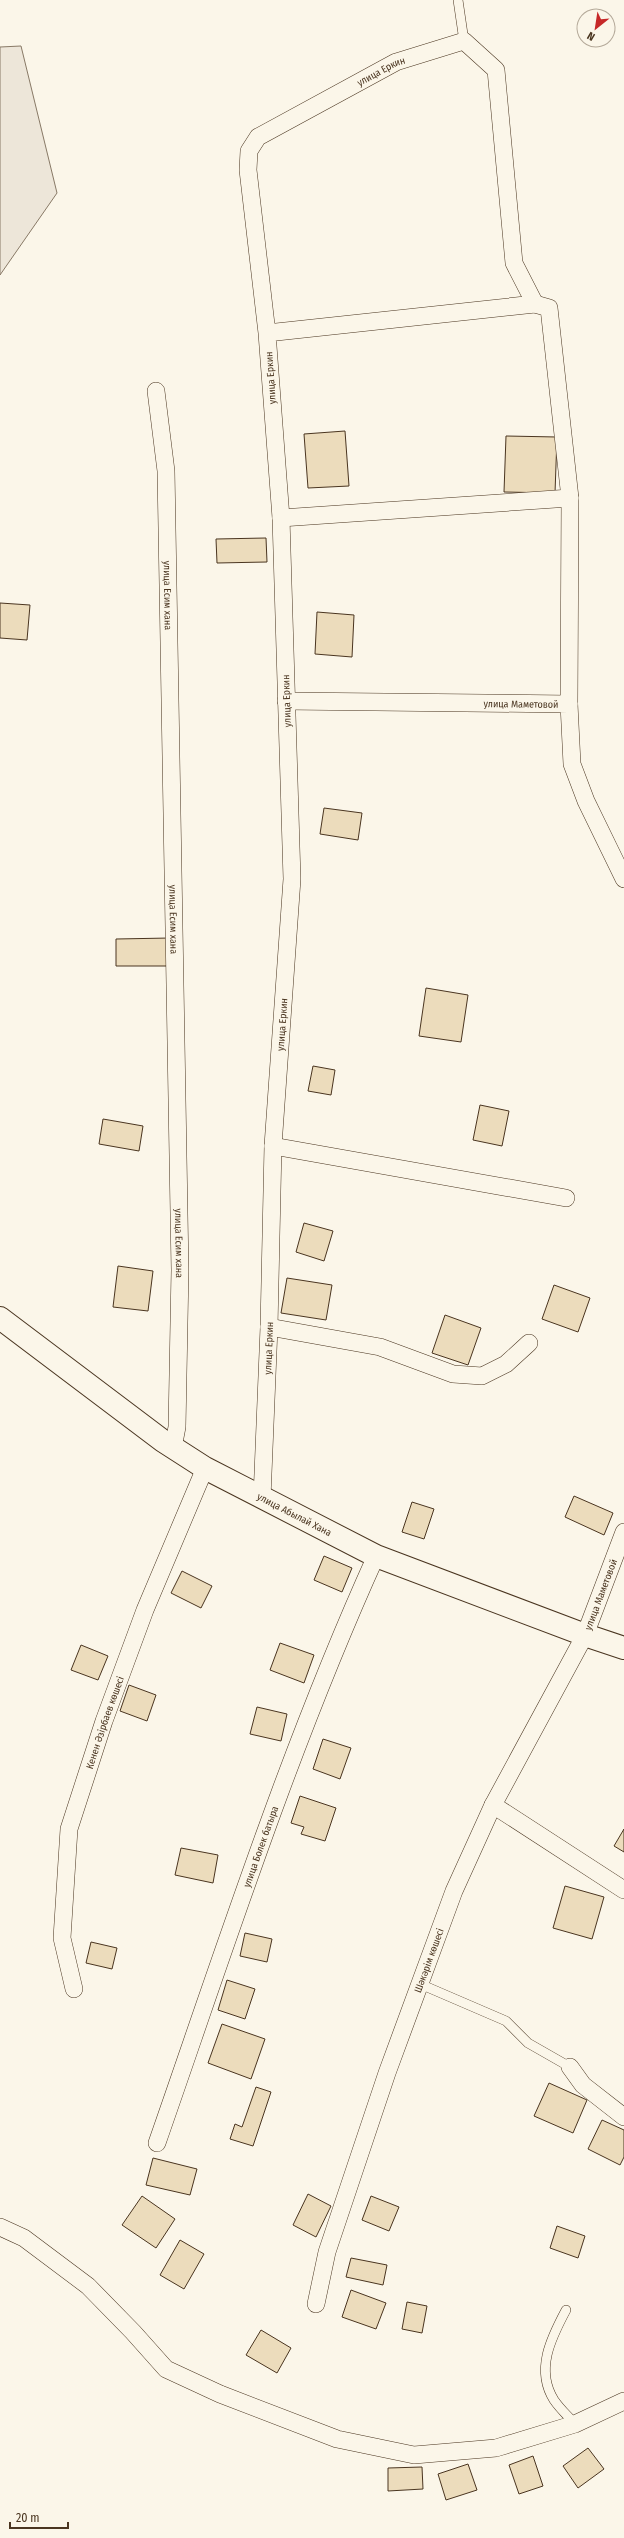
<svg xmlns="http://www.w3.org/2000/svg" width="624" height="2538" viewBox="0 0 624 2538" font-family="'Fira Sans Condensed',sans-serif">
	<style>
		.green { fill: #ede6d9; stroke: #887966 }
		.building { fill: #ecdcbc; stroke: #4a3520 }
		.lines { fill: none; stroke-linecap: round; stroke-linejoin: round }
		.lane-casing { stroke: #4a3520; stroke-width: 10 }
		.street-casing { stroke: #4a3520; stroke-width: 18 }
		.secondary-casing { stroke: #4a3520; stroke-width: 24 }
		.lane { stroke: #fbf6e9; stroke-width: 9 }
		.street { stroke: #fbf6e9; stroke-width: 17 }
		.secondary { stroke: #fbf6e9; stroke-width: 22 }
		.labels { text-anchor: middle; stroke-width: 3; stroke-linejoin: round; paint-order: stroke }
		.street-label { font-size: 10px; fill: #4a3520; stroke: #fbf6e9 }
	</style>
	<rect width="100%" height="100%" fill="#fbf6e9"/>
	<path class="green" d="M21,46l36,147 -57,82v-228z"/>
	<g class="building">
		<path d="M345,431l4,55 -41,2 -4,-54z"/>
		<path d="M506,436l51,1 -2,56 -51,-1z"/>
		<path d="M266,538l1,24 -50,1 -1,-24z"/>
		<path d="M0,603l30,2 -3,35 -27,-2z"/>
		<path d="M317,612l37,3 -2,42 -37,-3z"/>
		<path d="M324,808l38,5 -4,27 -38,-6z"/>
		<path d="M170,938v28h-54v-27z"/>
		<path d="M426,988l42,7 -7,47 -42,-6z"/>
		<path d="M313,1066l22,4 -4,25 -23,-4z"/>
		<path d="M480,1105l29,6 -7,35 -29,-6z"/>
		<path d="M103,1119l40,7 -4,25 -40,-7z"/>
		<path d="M304,1223l29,8 -9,30 -28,-9z"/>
		<path d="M118,1266l35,5 -5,40 -35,-4z"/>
		<path d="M287,1278l45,7 -6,35 -45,-7z"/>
		<path d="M554,1285l36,13 -12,34 -36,-13z"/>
		<path d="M445,1315l36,13 -13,37 -36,-12z"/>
		<path d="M574,1496l39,17 -9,22 -39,-18z"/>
		<path d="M412,1502l22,7 -10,30 -22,-7z"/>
		<path d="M324,1556l28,12 -10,24 -28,-12z"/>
		<path d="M182,1571l30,15 -11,22 -30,-15z"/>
		<path d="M280,1643l34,12 -10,28 -34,-13z"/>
		<path d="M81,1645l27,11 -10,24 -27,-10z"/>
		<path d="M129,1685l27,10 -9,26 -27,-10z"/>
		<path d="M257,1707l30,7 -6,27 -31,-7z"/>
		<path d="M323,1739l28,9 -11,31 -27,-10z"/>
		<path d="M300,1796l36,12 -11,33 -24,-7 3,-7 -13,-4z"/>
		<path d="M624,1829v23l-10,-6z"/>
		<path d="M181,1848l37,7 -5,28 -38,-8z"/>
		<path d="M565,1886l39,11 -12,42 -39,-11z"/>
		<path d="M245,1933l27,6 -5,23 -27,-6z"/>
		<path d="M91,1942l26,6 -5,21 -26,-6z"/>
		<path d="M227,1980l28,9 -10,30 -27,-9z"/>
		<path d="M222,2024l43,15 -14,40 -43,-16z"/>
		<path d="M549,2083l38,17 -14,33 -39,-17z"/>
		<path d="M256,2087l15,5 -18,54 -23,-7 5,-15 7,3z"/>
		<path d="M602,2120l22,10v27l-4,8 -32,-16z"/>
		<path d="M153,2158l44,11 -7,26 -44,-10z"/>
		<path d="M308,2194l23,12 -15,31 -23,-12z"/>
		<path d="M142,2196l33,23 -19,29 -34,-23z"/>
		<path d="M371,2196l28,11 -10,24 -27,-11z"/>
		<path d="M557,2226l28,10 -7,22 -28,-10z"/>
		<path d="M180,2240l24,14 -20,35 -24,-14z"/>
		<path d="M351,2258l36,7 -4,20 -37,-8z"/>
		<path d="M351,2290l35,13 -10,26 -34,-12z"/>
		<path d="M407,2302l20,4 -5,27 -20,-4z"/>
		<path d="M261,2330l30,18 -14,25 -31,-18z"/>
		<path d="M588,2448l16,21 -26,19 -15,-22z"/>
		<path d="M533,2456l10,30 -24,8 -10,-29z"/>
		<path d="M468,2464l9,26 -31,10 -8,-26z"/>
		<path d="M422,2467l1,22 -35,2v-23z"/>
	</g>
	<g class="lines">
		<g class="lane-casing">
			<g id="lane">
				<path d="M458,0l6,41"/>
				<path d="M420,1984l86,37 22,22 42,24"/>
				<path d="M566,2310c-15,28 -31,60 -12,90 6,9 14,16 21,24"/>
			</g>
		</g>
		<g class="street-casing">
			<g id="street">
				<path d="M535,304l14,4 21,190 -1,206"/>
				<path id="s1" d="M156,391l10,80 14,799 -3,157 -4,21"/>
				<path d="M281,518l289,-20"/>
				<path id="s2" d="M286,701l283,3 3,60 14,37 38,78"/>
				<path d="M273,1146l293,52"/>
				<path d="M269,1327l111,20 73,27 29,2 24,-12 23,-21"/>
				<path id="s3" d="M262,1498l7,-171 4,-181 19,-267 -11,-361 -14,-185 -19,-163 1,-19 9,-14 138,-75 68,-21 32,29 18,193 21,41 -268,29"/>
				<path d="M493,1805l131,85"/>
				<path id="s4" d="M74,1989l-12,-51 7,-109 35,-108 41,-111 60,-142"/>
				<path d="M570,2067l13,18 41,32"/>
				<path id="s5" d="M157,2143c69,-198 133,-397 219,-587"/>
				<path d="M0,2227l24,11 64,48 45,46 33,37 54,25 117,45 77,16 82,-7 79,-24 49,-23"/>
				<path id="s6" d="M316,2304l11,-52 60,-179 67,-182 39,-86 92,-170 39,-103"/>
			</g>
		</g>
		<g class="secondary-casing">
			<g id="secondary">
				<path id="s7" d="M0,1318l163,123 42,27 171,88 209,79 39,13"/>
			</g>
		</g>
		<use href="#lane" class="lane"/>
		<use href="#street" class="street"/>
		<use href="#secondary" class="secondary"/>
	</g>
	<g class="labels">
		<g class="street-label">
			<text dy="4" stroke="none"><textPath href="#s3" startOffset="1506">улица Еркин</textPath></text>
			<text transform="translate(270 378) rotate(-94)" y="4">улица Еркин</text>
			<text dy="4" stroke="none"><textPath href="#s1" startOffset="205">улица Есим хана</textPath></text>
			<text transform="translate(286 701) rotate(-92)" y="4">улица Еркин</text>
			<text dy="4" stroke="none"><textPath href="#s2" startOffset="235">улица Маметовой</textPath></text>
			<text dy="4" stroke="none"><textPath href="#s1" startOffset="529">улица Есим хана</textPath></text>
			<text dy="4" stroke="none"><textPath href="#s3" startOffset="474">улица Еркин</textPath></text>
			<text dy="4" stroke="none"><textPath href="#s1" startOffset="853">улица Есим хана</textPath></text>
			<text dy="4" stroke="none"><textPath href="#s3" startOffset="150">улица Еркин</textPath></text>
			<text dy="4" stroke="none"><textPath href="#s7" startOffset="355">улица Абылай Хана</textPath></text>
			<text dy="4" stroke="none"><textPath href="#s6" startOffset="767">улица Маметовой</textPath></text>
			<text dy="4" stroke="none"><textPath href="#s4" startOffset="274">Кенен Әзірбаев көшесі</textPath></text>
			<text dy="4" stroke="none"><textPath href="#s5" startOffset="314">улица Болек батыра</textPath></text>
			<text dy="4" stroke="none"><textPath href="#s6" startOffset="362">Шәкәрім көшесі</textPath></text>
		</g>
	</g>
	<g transform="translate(596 28) rotate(210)"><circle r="19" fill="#fbf6e9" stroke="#b4a999"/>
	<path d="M0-3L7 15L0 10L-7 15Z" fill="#c62828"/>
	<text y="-6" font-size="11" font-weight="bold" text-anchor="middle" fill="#4a3520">N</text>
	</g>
	<path d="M10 2522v6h58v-6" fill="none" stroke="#4a3520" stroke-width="2"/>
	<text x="16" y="2522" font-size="12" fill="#4a3520" stroke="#fbf6e9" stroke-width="3" paint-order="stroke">20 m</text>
</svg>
